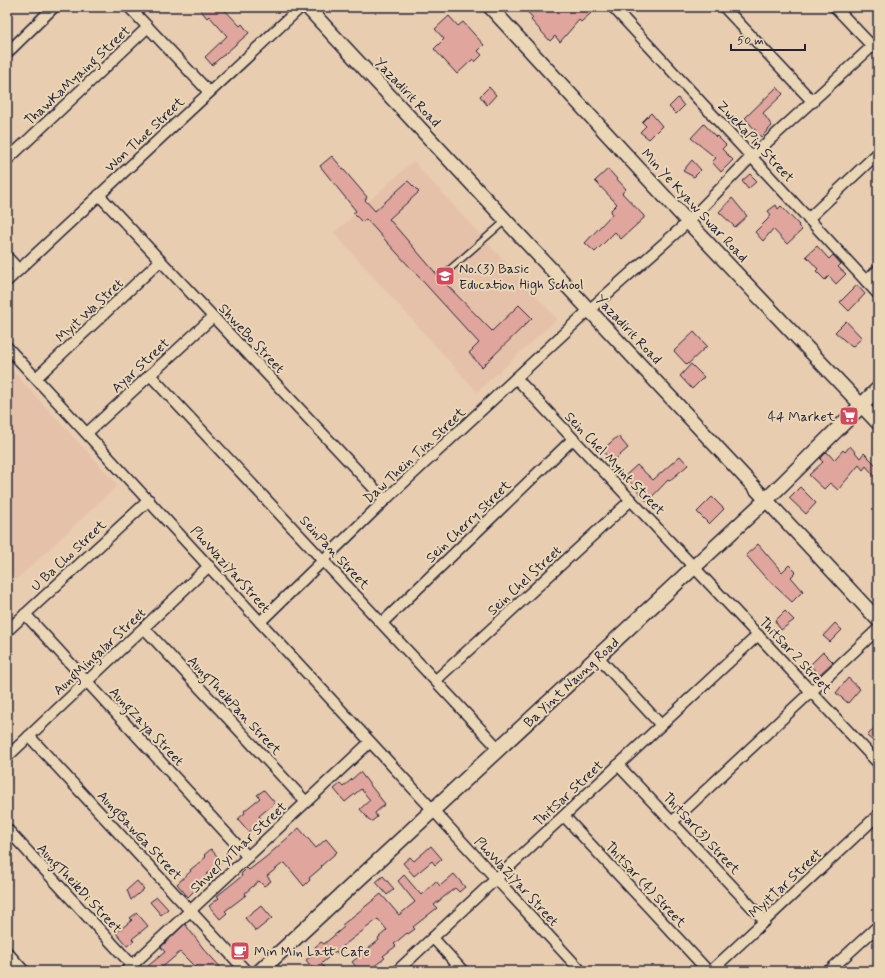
<svg xmlns="http://www.w3.org/2000/svg" width="885" height="978" viewBox="0 0 885 978" font-family="Mynerve,sans-serif">
	<style>
		.built { fill: #e6c1aa }
		.building { fill: #e0a69d; stroke: #22223b }
		.lines { fill: none; stroke-linecap: round; stroke-linejoin: round }
		.service-casing { stroke: #22223b; stroke-width: 8 }
		.minor-casing { stroke: #22223b; stroke-width: 13 }
		.tertiary-casing { stroke: #22223b; stroke-width: 16 }
		.secondary-casing { stroke: #22223b; stroke-width: 17 }
		.service { stroke: #ebd7b5; stroke-width: 5 }
		.minor { stroke: #ebd7b5; stroke-width: 10 }
		.tertiary { stroke: #ebd7b5; stroke-width: 13 }
		.secondary { stroke: #ebd7b5; stroke-width: 14 }
		.labels { text-anchor: middle; stroke-width: 4; stroke-linejoin: round; paint-order: stroke }
		.street-label { font-size: 14px; fill: #22223b; stroke: #ebd7b5 }
		.poi-label { font-size: 14px; fill: #22223b; stroke: #ebd7b5; text-anchor: start }
	</style>
	<rect width="100%" height="100%" fill="#e9cdb0"/>
	<filter id="ink" filterUnits="userSpaceOnUse"><feTurbulence type="fractalNoise" baseFrequency=".025" numOctaves="2"/><feDisplacementMap in="SourceGraphic" scale="8" xChannelSelector="R" yChannelSelector="G"/><feConvolveMatrix kernelMatrix="1 2 1 2 8 2 1 2 1" color-interpolation-filters="sRGB"/></filter>
	<g filter="url(#ink)">
		<g class="built">
			<path d="M413,161l144,158 -80,73 -143,-159z"/>
			<path d="M7,365l111,120 -102,95 -9,-10z"/>
		</g>
		<g class="building">
			<path d="M198,7h24l18,19 2,-2 7,9 -37,32 -7,-8 22,-21 -18,-20 -2,2z"/>
			<path d="M523,7h75l-17,15 -2,-2 -19,22 -5,-6 -5,5 -19,-21 2,-2z"/>
			<path d="M449,16l9,10 5,-4 21,23 -6,6 4,4 -7,7 -2,-3 -16,15 -23,-25 10,-10 -9,-10z"/>
			<path d="M489,87l7,8 -9,10 -7,-9z"/>
			<path d="M777,87l6,7 -20,19 9,13 -11,11 -16,-19z"/>
			<path d="M678,98l6,8 -8,8 -7,-7z"/>
			<path d="M651,113l11,13 -13,13 -9,-7 6,-6 -4,-4z"/>
			<path d="M704,124l12,13 1,-1 9,9 -4,4 11,11 -12,12 -9,-10 4,-4 -25,-20z"/>
			<path d="M332,156l35,41 -2,3 10,11 33,-30 11,11 -30,27 51,59 52,53 27,-26 13,13 -50,49 -13,-14 10,-10 -113,-124 -4,3 -9,-9 3,-2 -36,-45z"/>
			<path d="M692,160l9,10 -7,7 -11,-6z"/>
			<path d="M608,169l18,20 -4,4 22,23v2l-23,21 -6,-7 -20,20 -10,-9 27,-29 -1,-4 6,-6 -22,-23z"/>
			<path d="M750,174l7,7 -9,8 -6,-8z"/>
			<path d="M732,198l15,18 -12,11 -16,-15z"/>
			<path d="M776,205l2,4 3,-3 18,19 -1,1 4,4 -15,14 -14,-15 -10,12 -8,-9 13,-13 3,-4 -3,-4z"/>
			<path d="M817,246l12,13 4,-4 8,9 -3,3 8,7 -10,10 -7,-8 -4,4 -9,-9 2,-2 -12,-13z"/>
			<path d="M857,285l8,9 -16,17 -9,-9z"/>
			<path d="M846,321l16,17 -10,9 -17,-15z"/>
			<path d="M694,332l13,14 -20,19 -13,-14z"/>
			<path d="M691,364l13,13 -12,12 -12,-13z"/>
			<path d="M618,436l10,12 -16,14 -10,-12z"/>
			<path d="M850,446l10,12 4,-5 14,14v13l-12,-14 -3,4 -4,-5 -21,25 -8,-7 -6,6 -15,-14 14,-13 -3,-3 7,-7 7,8 9,-10 2,2z"/>
			<path d="M680,456l8,9 -19,16 -1,-1 -21,22 -22,-26 12,-11 16,15z"/>
			<path d="M800,487l16,16 -10,11 -17,-16z"/>
			<path d="M712,497l12,12 -15,15 -12,-12z"/>
			<path d="M758,544l24,28 7,-7 7,7 -5,5 12,14 -11,11 -28,-26 -18,-21z"/>
			<path d="M785,611l9,9 -13,10 -6,-9z"/>
			<path d="M835,623l7,7 -12,12 -7,-6z"/>
			<path d="M823,652l10,10 -14,13 -9,-10z"/>
			<path d="M848,678l12,11 -12,14 -12,-10z"/>
			<path d="M878,724v21l-11,-9z"/>
			<path d="M360,772l25,32 -10,9 2,4 -6,5 -11,-13 10,-9 -9,-11 -16,13 -11,-13 6,-5 3,3z"/>
			<path d="M264,790l11,13 -16,13 2,3 -12,13 -11,-13 7,-6 -1,-2 16,-13 -3,-3z"/>
			<path d="M299,828l17,20 10,-9 11,13 -16,14 1,1 -13,11 1,2 -6,6 -19,-23 -3,1 -15,12 4,5 -7,5 -5,-5 -14,12 1,2 -21,16 2,2 -7,6 -11,-13 10,-8 -2,-2 25,-20 -1,-2 6,-6 2,2 17,-13z"/>
			<path d="M431,846l11,13 -7,6 -3,-4 -18,15 -11,-13 7,-6 4,4z"/>
			<path d="M211,849l11,13 -16,13 2,2 -20,20 -11,-13 14,-13 -1,-1 16,-13 -2,-2z"/>
			<path d="M454,874l11,13 -6,5 -4,-4 -21,17 3,3 -24,19 2,2 -7,5 -1,-1 -13,11 2,2 -13,10 2,2 -17,13h-8l-8,-9 27,-22 -1,-2 9,-8 -9,-11 -35,27 2,2 -7,6 -2,-3 -15,13 3,3 -5,4h-4l-9,-11 11,-9 -2,-4 6,-5 3,2 20,-17 -2,-2 39,-31 18,21 16,-13 -17,-21 6,-6 17,20 15,-14 4,5z"/>
			<path d="M383,876l11,13 -7,6 -11,-13z"/>
			<path d="M137,881l7,8 -13,11 -4,-10z"/>
			<path d="M157,897l11,12 -7,6 -11,-13z"/>
			<path d="M261,905l11,13 -16,13 -11,-13z"/>
			<path d="M137,913l11,13 -16,13 2,2 -7,5 -11,-13 16,-13 -2,-2z"/>
			<path d="M185,924l18,24 21,23h-25l-19,-19 -22,19h-5l-5,-5 17,-14 -4,-5z"/>
		</g>
		<g class="lines">
			<g class="service-casing">
				<path id="service" d="M443,275l62,-54"/>
			</g>
			<g class="minor-casing">
				<g id="minor">
					<path d="M129,7l80,85"/>
					<path d="M613,7l265,287"/>
					<path d="M724,7l89,95"/>
					<path d="M835,7l37,39"/>
					<path d="M7,53l47,-46"/>
					<path d="M7,160l141,-133"/>
					<path d="M99,195l286,305"/>
					<path d="M808,219l70,-66"/>
					<path d="M7,257l12,13"/>
					<path d="M7,281l294,-274"/>
					<path d="M866,281l12,-11"/>
					<path d="M7,347l574,624"/>
					<path d="M150,375l349,374"/>
					<path d="M36,378l124,-117"/>
					<path d="M516,378l362,385"/>
					<path d="M87,433l126,-116"/>
					<path d="M25,614l223,243"/>
					<path d="M260,622l125,-122 204,-190 99,-88 63,-65 127,-116"/>
					<path d="M382,623l191,-184"/>
					<path d="M144,628l162,174"/>
					<path d="M7,631l142,-131"/>
					<path d="M598,657l63,68"/>
					<path d="M436,680l195,-180"/>
					<path d="M29,736l217,235"/>
					<path d="M7,757l202,-191"/>
					<path d="M618,765l147,156"/>
					<path d="M564,816l144,155"/>
					<path d="M672,822l206,-193"/>
					<path d="M7,829l125,136"/>
					<path d="M433,938l30,33"/>
					<path d="M7,952l17,19"/>
					<path d="M126,971l243,-228"/>
					<path d="M397,971l361,-336"/>
					<path d="M711,971l167,-156"/>
					<path d="M829,971l49,-45"/>
				</g>
			</g>
			<g class="tertiary-casing">
				<g id="tertiary">
					<path d="M307,7l571,613"/>
					<path d="M490,7l198,215 190,201"/>
				</g>
			</g>
			<g class="secondary-casing">
				<path id="secondary" d="M260,971l506,-471 112,-111"/>
			</g>
			<use href="#service" class="service"/>
			<use href="#minor" class="minor"/>
			<use href="#tertiary" class="tertiary"/>
			<use href="#secondary" class="secondary"/>
		</g>
	</g>
	<defs>
		<g id="school-square" transform="scale(1)"><rect x="-9" y="-9" width="18" height="18" rx="4" fill="#d1495b" stroke="#ebd7b5"/><path d="M0-5L7-2L0 1L-7-2ZM-4 1L0 2.5L4 1V4Q0 6-4 4Z" fill="#fff"/></g>
		<g id="supermarket-square" transform="scale(1)"><rect x="-9" y="-9" width="18" height="18" rx="4" fill="#d1495b" stroke="#ebd7b5"/><path d="M-6-5.5h2.5l.6 2H6L4.5 2H-2.5L-4.4-4H-6ZM-1.5 3.2a1.3 1.3 0 1 0 .1 0ZM3 3.2a1.3 1.3 0 1 0 .1 0Z" fill="#fff"/></g>
		<g id="cafe-square" transform="scale(1)"><rect x="-9" y="-9" width="18" height="18" rx="4" fill="#d1495b" stroke="#ebd7b5"/><path d="M-5.5-4.5H6V0H3Q3 3.5 0 3.5H-2.5Q-5.5 3.5-5.5 0ZM3-3.2v2h1.7v-2ZM-6 4.5H4V6H-6Z" fill="#fff"/></g>
	</defs>
	<g fill-rule="evenodd">
		<use href="#school-square" x="445" y="276"/>
		<use href="#supermarket-square" x="849" y="416"/>
		<use href="#cafe-square" x="240" y="951"/>
	</g>
	<g class="labels">
		<g class="street-label">
			<text transform="translate(77 75) rotate(-43)" y="5">ThawKaMyaing Street</text>
			<text transform="translate(408 92) rotate(47)" y="5">Yazadirit Road</text>
			<text transform="translate(144 134) rotate(-43)" y="5">Won Thoe Street</text>
			<text transform="translate(756 141) rotate(47)" y="5">ZweKaPin Street</text>
			<text transform="translate(695 205) rotate(47)" y="5">Min Ye Kyaw Swar Road</text>
			<text transform="translate(89 310) rotate(-43)" y="5">Myit Wa Stret</text>
			<text transform="translate(629 329) rotate(47)" y="5">Yazadirit Road</text>
			<text transform="translate(252 338) rotate(47)" y="5">ShweBo Street</text>
			<text transform="translate(140 365) rotate(-43)" y="5">Ayar Street</text>
			<text transform="translate(414 455) rotate(-43)" y="5">Daw Thein Tin Street</text>
			<text transform="translate(615 463) rotate(46)" y="5">Sein Chel Myint Street</text>
			<text transform="translate(468 521) rotate(-44)" y="5">Sein Cherry Street</text>
			<text transform="translate(335 552) rotate(47)" y="5">SeinPan Street</text>
			<text transform="translate(68 555) rotate(-43)" y="5">U Ba Cho Street</text>
			<text transform="translate(231 569) rotate(48)" y="5">PhoWaziYarStreet</text>
			<text transform="translate(524 580) rotate(-43)" y="5">Sein Chel Street</text>
			<text transform="translate(99 651) rotate(-43)" y="5">AungMingalar Street</text>
			<text transform="translate(796 655) rotate(47)" y="5">ThitSar 2 Street</text>
			<text transform="translate(571 682) rotate(-43)" y="5">Ba Yint Naung Road</text>
			<text transform="translate(235 705) rotate(47)" y="5">AungTheikPan Street</text>
			<text transform="translate(147 726) rotate(47)" y="5">AungZaya Street</text>
			<text transform="translate(568 793) rotate(-43)" y="5">ThitSar Street</text>
			<text transform="translate(702 833) rotate(47)" y="5">ThitSar(3) Street</text>
			<text transform="translate(140 835) rotate(47)" y="5">AungBawGa Street</text>
			<text transform="translate(238 847) rotate(-43)" y="5">ShwePyiThar Street</text>
			<text transform="translate(517 881) rotate(47)" y="5">PhoWaZiYar Street</text>
			<text transform="translate(785 883) rotate(-43)" y="5">MyitTar Street</text>
			<text transform="translate(646 884) rotate(47)" y="5">ThitSar (4) Street</text>
			<text transform="translate(80 888) rotate(47)" y="5">AungTheikDi Street</text>
		</g>
		<g class="poi-label">
			<text x="459" y="273">No.(3) Basic<tspan x="459" dy="16">Education High School</tspan></text>
			<text x="835" y="421" text-anchor="end">44 Market</text>
			<text x="254" y="956">Min Min Latt Cafe</text>
		</g>
	</g>
	<rect width="885" height="978" fill="none" stroke="#ebd7b5" stroke-width="24"/>
	<rect x="12" y="12" width="861" height="954" fill="none" stroke="#22223b" stroke-width="1.5" filter="url(#ink)"/>
	<path d="M731 44v6h74v-6" fill="none" stroke="#22223b" stroke-width="2"/>
	<text x="737" y="44" font-size="12" fill="#22223b" stroke="#ebd7b5" stroke-width="3" paint-order="stroke">50 m</text>
</svg>
